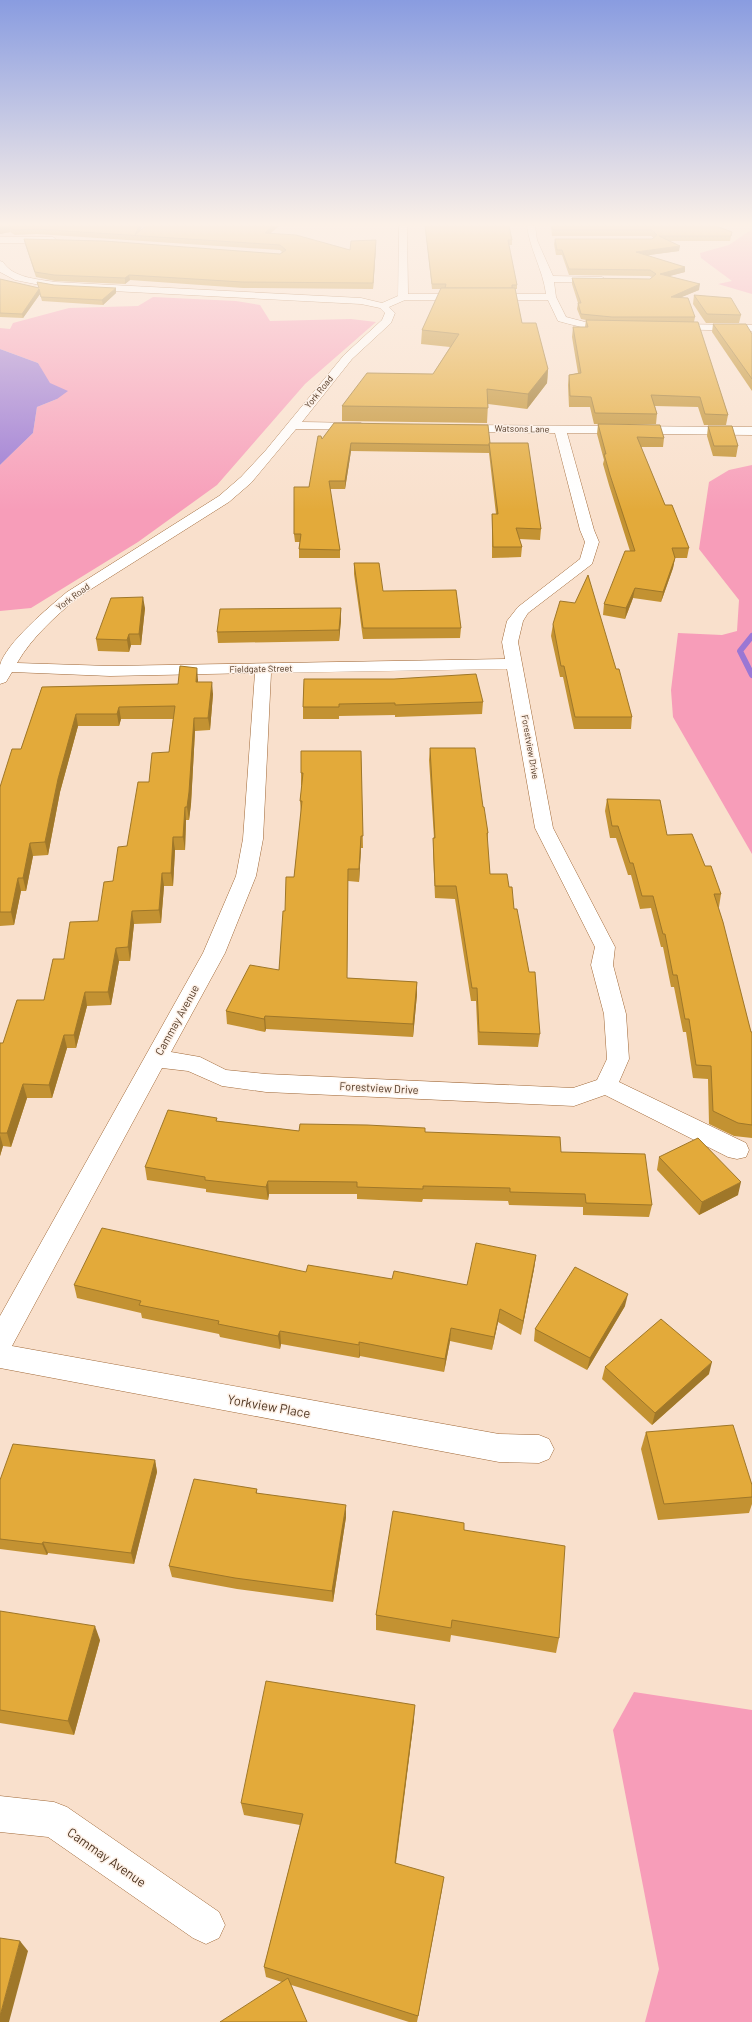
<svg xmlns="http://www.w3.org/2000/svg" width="752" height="2022" viewBox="0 0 752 2022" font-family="Barlow,sans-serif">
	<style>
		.green { fill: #f79db9 }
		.water { fill: #9a77d4 }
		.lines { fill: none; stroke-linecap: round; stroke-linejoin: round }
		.stream { stroke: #9a77d4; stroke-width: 6 }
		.minor-casing { stroke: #a06837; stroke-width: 1 }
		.minor { fill: #fff; fill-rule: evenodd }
		.wall { fill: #c39232 }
		.shaded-wall { fill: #9f7729 }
		.building { fill: #e3aa3a; stroke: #9f7729 }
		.labels { text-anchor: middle; stroke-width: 3; stroke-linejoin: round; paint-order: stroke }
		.far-street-label { font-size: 9px; fill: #4d3420; stroke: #fdf0e6 }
		.street-label { font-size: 11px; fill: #4d3420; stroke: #fdf0e6 }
		.near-street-label { font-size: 13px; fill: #4d3420; stroke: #fdf0e6 }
	</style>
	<rect width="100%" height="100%" fill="#f9e0cc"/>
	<g class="green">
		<path d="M752,229v65l-34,-10 14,-3 -31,-23 -1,-5 29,-8z"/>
		<path d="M153,297l83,4 24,4 10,16 81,-2 25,3 -71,62 -88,101 -79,57 -107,66 -31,3v-146l33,-32 4,-26 20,-8 -19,-36 -38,-14v-21l10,1 3,-6 56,-15 69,-2z"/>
		<path d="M752,465v389l-79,-137 -2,-27 7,-57 44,2 15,-4 2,-31 -40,-51 10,-67 20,-12z"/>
		<path d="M634,1692l118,18v312h-107l14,-53 -46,-239z"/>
	</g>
	<path class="water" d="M0,349l38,14 12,20 18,8 -11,8 -20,8 -4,26 -33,32z"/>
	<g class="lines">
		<path class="stream" d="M752,636l-12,15 12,24"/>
		<g class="minor-casing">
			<g id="minor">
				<path d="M399,226h8l1,68h138c-3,-24 -16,-44 -19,-68h8l2,14 16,36 49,1 5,3 -5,3 -48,-1 2,15 10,20 23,6 26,1 5,3c-8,10 -50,-3 -62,-6l-10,-21h-143l-16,7 6,6 -4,10 -39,36 -50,63 59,1 6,4 -2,3 -69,-1 -45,54 -22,19 -152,96c-22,19 -45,39 -60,65l93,3 395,-7 -3,-17 5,-21 11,-14 62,-48 5,-17 -5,-12 -25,-97 -96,-1 -4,-1 -2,-3 2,-3 297,2v8l-185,-2 27,97 5,12 -7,22 -64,49 -5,8 -5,21 35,186 62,119 -2,18 13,49 3,45 -10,23 127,61 3,7 -3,7 -9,2 -9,-2 -123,-62 -31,11 -308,-14 -44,-6 -34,-15 -26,-3 -150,278 487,88 40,1 10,4 5,10 -5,10 -10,4 -40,-1 -499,-94v-52l203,-363 33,-77 7,-37 12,-166 -145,3 -98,-4 -6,10 -6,2c0,-6 0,-13 0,-19 6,-22 49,-58 67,-73l152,-96 22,-19 25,-27 78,-95 38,-35 3,-7 -5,-5 -19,-4 -306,-16 -40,-8 -15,-8v-11l3,1c10,16 34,17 52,20l306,16 21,5 16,-7zM507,669l28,159 60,119 -4,18 13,49 3,45 -10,21 -24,8 -307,-14 -40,-4 -26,-13 -29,-5 54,-99 31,-77 7,-37 8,-166z"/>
				<path d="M0,237h53l4,3 -4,3h-53z"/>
				<path d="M669,324l83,1v6l-87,-2 -1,-2z"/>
				<path d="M0,1796l54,6 13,5 152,105 6,13 -6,13 -13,6 -13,-6 -145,-101 -48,-5z"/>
			</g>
		</g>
		<use href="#minor" class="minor"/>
	</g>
	<g class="wall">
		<path d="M0,226l140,5 131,2 79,17 26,-4 -3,43 -130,-1 -113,-8 -5,4 -70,-3 -19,-4 -11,-33 -1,-5 256,15 2,-2 -2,-2 -243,-16 -22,1 -5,-3 -10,2z"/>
		<path d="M425,226l87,14v5h-3l8,40v4h-2l7,34 26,46 -1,14 -20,26 -39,-5 -1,19 -145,-2v-15l91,-32 17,-27 -29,-3 1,-14 19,-41h-9z"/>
		<path d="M551,226h165l16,6 -2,9h-60l9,10 -31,4 37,17 -16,4 30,14 -18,7 14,20 -1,5 34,93 -2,10h-22l-6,-18 -43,-1 2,8 -1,10h-62l-4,-17h-21l-1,-22 1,-10 9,-2 -6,-36 1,-10h12l1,-7 -5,-1 -4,-10 1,-6 -6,-19v-6l78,1 2,-2 -3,-1 -80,-1 -7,-20h-6l-2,-11 1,-5h97l2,-1 -3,-2h-99z"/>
		<path d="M0,279l39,9 -2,-6 17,3 62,8 -13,12 -61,-4 -2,-7 -17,24 -23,-1z"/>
		<path d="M694,295l47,20 -2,8h-33l-13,-19z"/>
		<path d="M713,324l39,10v57l-40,-59z"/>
		<path d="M598,424l66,14 -1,9h-22l24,58 24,43 -2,10h-12l-2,10 -12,34 -28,-4 -8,21 -22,-4 1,-11 26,-53 -21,-66 -6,-21 1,-4 -7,-26z"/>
		<path d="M708,426l30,20 -2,11 -23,-1 -6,-20z"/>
		<path d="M322,439l168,4 51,86 -1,11 -21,-1 3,8 -1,10 -29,1v-44h4l-7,-61 -138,-2 -6,38h-15l10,61v8h-41v-9l1,-7h-5l-1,-8 15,-47z"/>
		<path d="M354,563l29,28 78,37 -1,10 -97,1 -9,-65z"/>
		<path d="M145,608l-4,37h-10l-2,7 -31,-1 -2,-12z"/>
		<path d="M341,608v12l-2,21 -121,2 -1,-11z"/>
		<path d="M553,624l63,45 16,48 -1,12h-57l-11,-52h-3l-9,-41z"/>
		<path d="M304,679l179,23 -1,12 -87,3v-2l-56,1v3h-36v-12z"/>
		<path d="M198,680v2l15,12 -3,36 -15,1 -4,73 -2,16h-3l-1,30h-10l-2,36h-9l-3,37 -27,1 -4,37h-11l-8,44 -24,1 -11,42h-9l-15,50h-25l-16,49 -8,-1 -3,10v-113h3l41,-43 20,-41 34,-38 29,-75 22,-64 20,-30 4,-33h-52l-2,7h-41l-18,66 -12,63 -15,1 -7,35h-5l-7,34 -14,1v-139l21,-38 21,-62 136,-3z"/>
		<path d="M430,748l53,59 5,26 -1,10 3,31 19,13 31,147 -2,13 -60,-2 -2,-44h-5l-16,-102 -20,-1 -2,-48v-12h1l-5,-78z"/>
		<path d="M361,751l2,97h-2l-2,34 -11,-1 -1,97 70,4v12l-4,43 -147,-8 -1,3 -38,-8 -1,-13 53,-41 6,-59 9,-34 7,-63 -1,-13 2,-16h-1v-12z"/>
		<path d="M607,799l60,36 38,31 16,28 -2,13h-1l33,125h1v106l-18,-2 -25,-12 -1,-45 -15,-1 -7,-46h-3l-9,-45h-3l-8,-40h-2l-10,-39 -11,1 -9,-34h-3l-12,-37h-6l-5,-27z"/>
		<path d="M217,1121l82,10 126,1 136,20 91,53 -3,12 -66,-2v-8l-74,-2 -1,-4 -85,-2 -1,3 -65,-3v-5h-88l-1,6 -62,-8v-3l-59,-9 -2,-13z"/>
		<path d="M659,1157l79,38 -39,20 -42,-45z"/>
		<path d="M536,1255l-2,14 -13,66 -23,-13 -6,28 -42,-9 -6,31 -84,-16 -1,2 -78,-14 -1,5 -60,-12 -1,-3 -77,-16 -1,-5 -64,-15 -3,-13 232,-13 161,13z"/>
		<path d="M625,1306l-38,64 -53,-29 1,-12z"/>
		<path d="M605,1367l104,7 -57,51 -50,-46z"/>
		<path d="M646,1432l106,53v19l-3,9 -91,7 -17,-71z"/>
		<path d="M155,1460l2,12 -23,92 -86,-11 -1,2 -47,-6v-69z"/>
		<path d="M257,1489v4l89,24 -13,85 -96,-13 -65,-12 -3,-11z"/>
		<path d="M464,1530l95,108 -3,15 -105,-18 -1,7 -74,-12v-15z"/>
		<path d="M0,1611l100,29 -26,95 -74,-12z"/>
		<path d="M414,1719l-18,144 46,26 -25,133h-8l-143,-45 -2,-10 36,-142 -56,-10 -3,-12z"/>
	</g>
	<g class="shaded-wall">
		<path d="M139,226h3l-4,10 -3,-1z"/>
		<path d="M272,226h7l-14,12v-5z"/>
		<path d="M9,227l1,5 -10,2v-6z"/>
		<path d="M376,240v6l-3,43v-6z"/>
		<path d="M680,246l-1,5 -44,6 1,-5z"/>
		<path d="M685,267v5l-26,7 1,-5z"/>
		<path d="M129,275l1,5 -5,4v-6z"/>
		<path d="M700,284l-1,6 -29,12 1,-5z"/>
		<path d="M116,288v5l-13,12 -1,-5z"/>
		<path d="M39,289l1,5 -17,24 -1,-4z"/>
		<path d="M548,369l-1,14 -20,26 1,-15z"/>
		<path d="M351,443v8l-6,38v-8z"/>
		<path d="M675,558l-2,10 -12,34 2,-10z"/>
		<path d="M635,588l-2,10 -8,21 1,-11z"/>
		<path d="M143,597l2,11 -4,37 -2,-11z"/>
		<path d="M341,608v12l-2,21v-11z"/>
		<path d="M129,634l2,11 -2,7 -2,-12z"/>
		<path d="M197,668l1,12v15l-2,-13z"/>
		<path d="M212,682l1,12 -3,36 -2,-12z"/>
		<path d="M119,707l2,12 -2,7 -2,-12z"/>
		<path d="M76,714l2,12 -18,66 -12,63 -3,-13 13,-63z"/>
		<path d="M194,718l1,13 -4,73 -2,16 -2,-13z"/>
		<path d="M185,807l1,13 -1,30 -2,-13z"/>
		<path d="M361,836v12l-2,34v-13z"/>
		<path d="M173,837l2,13 -2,36 -2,-13z"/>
		<path d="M30,843l3,13 -7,35 -3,-13z"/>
		<path d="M162,873l2,13 -3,37 -2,-13z"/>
		<path d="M18,878l3,13 -7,34 -3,-13z"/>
		<path d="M132,911l2,13 -4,37 -2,-14z"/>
		<path d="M116,948l3,13 -8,44 -3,-13z"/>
		<path d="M417,982v12l-4,43v-13z"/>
		<path d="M85,992l2,14 -11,42 -2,-13z"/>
		<path d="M265,1016l1,13 -1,3 -1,-13z"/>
		<path d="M64,1035l3,13 -15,50 -3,-13z"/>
		<path d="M23,1084l4,14 -16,49 -4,-14z"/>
		<path d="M0,1135l3,11 -3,10z"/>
		<path d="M268,1181l1,13 -1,6 -2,-13z"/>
		<path d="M741,1182l-3,13 -39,20 3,-13z"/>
		<path d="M536,1255l-2,14 -13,66 2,-14z"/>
		<path d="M628,1294l-3,12 -38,64 3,-12z"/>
		<path d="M500,1309l-2,13 -6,28 2,-13z"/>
		<path d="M451,1328l-1,13 -6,31 1,-13z"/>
		<path d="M280,1331l1,13 -1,5 -2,-13z"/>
		<path d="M359,1342l1,14 -1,2z"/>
		<path d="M712,1362l-3,12 -57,51 3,-12z"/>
		<path d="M155,1460l2,12 -23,92 -3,-11z"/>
		<path d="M346,1505v12l-13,85 -1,-11z"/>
		<path d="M43,1542l5,11 -1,2 -5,-11z"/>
		<path d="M95,1626l5,14 -26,95 -6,-14z"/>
		<path d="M415,1705l-1,14 -20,155 1,-11z"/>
		<path d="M444,1877l-2,12 -25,133 1,-6z"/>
		<path d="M20,1941l8,10 -19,71h-9v-6z"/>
	</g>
	<g class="building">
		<path d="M0,226h139l-4,9 11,-9h126l-7,7 31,2 54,15 1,-9 25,-1 -3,43 -131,-1 -113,-7 -4,3 -71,-3 -19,-3 -11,-33 80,2 176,13 6,-4 -6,-5 -244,-16 -22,1 -5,-3 -9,1z"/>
		<path d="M425,226h84l3,14h-4l9,45h-5v3h-67l1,-4h-14z"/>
		<path d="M552,226h164l16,6 -1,4h-72l21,10 -44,6 49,15 -25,7 40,10 -29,13 17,1 7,19h-83l-31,-3 -3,-11h3l-9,-25 78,1 6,-5 -6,-4 -81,-1 -7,-19h-5l-2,-11h97l5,-4 -5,-5h-99z"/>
		<path d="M0,279l39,9 -2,-6 17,3 62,3 -14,12 -61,-3 -2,-8 -17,25 -22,-1z"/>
		<path d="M441,288h74l7,35h14l12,46 -20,25 -41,-5 1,19 -146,-2 25,-33 66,1 26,-40 -37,-4z"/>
		<path d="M694,295l37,3 10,17 -34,-1z"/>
		<path d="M586,320l112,2 30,93 -23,-1 -5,-17 -49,-2 6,19 -62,-1 -4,-16 -21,-1 -1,-21 12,-2 -8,-46h15z"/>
		<path d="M713,324h33l6,10v45z"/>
		<path d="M334,423l154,2 2,18 -1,2 -138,-2 -6,38h-16l11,69 -41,-1 2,-15h-7v-47h15l9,-51h3l1,3z"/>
		<path d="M598,424l62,1 4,13 -27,-1 28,68h7l17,43h-17l3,10 -12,34 -28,-4 -9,20 -22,-4 21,-53h10l-25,-76 -6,-21h2z"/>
		<path d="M708,426h24l6,20h-24z"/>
		<path d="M489,443h39l13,86 -25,-1 6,19h-29l-1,-33h6z"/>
		<path d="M354,563h25l4,28 73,-1 5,38h-98z"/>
		<path d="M588,575l28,94h3l13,48h-57l-11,-51h-3l-8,-42 7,-23 15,2z"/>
		<path d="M143,597l-4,37h-10l-2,6 -31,-1 15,-41z"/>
		<path d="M341,608l-2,22 -122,2 3,-23z"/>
		<path d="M180,666l17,2 -1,14h16l-4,36h-14l-5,74 -2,15h-2l-2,30h-10l-2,36h-9l-3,37 -27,1 -4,36 -12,1 -8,44h-23l-11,43h-10l-15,50 -26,-1 -16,49h-7v-90h3l14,-43h27l9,-41h11l6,-37 28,-1 6,-39 9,-1 5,-34 9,-1 11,-64h11l3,-29 17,-1 6,-46 -56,1 -2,7h-41l-18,65 -13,63 -15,1 -7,35h-5l-7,34h-11v-125l12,-38h9l21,-62 136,-3z"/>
		<path d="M476,674l7,28 -88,3v-2l-56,1v3h-36l1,-28h90z"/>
		<path d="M430,748h45l8,59h1l4,26h-1l3,41h17l2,13h3l2,22h3l12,63h6l5,62 -61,-2 -2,-44h-5l-16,-102h-21l-2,-48h2z"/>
		<path d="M301,751h60l2,85h-2l-2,33h-11l-1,109 70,4 -4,42 -148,-8 -1,3 -38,-8 24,-46 29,5 4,-59h2l1,-34h8l8,-76h-2l3,-28h-2z"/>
		<path d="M607,799l53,1 7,35 25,-1 13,32h6l10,28h-7l9,28 28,110h1v93l-14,-2 -25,-12 -2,-45 -15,-1 -7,-46h-4l-8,-44h-4l-8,-41h-2l-10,-38h-11l-9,-33h-3l-12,-37h-6z"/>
		<path d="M168,1110l49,8 -1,3 83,10 1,-7 67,1 58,3v4l135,5 1,15 84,2 7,51 -66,-2 -1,-9 -75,-2v-4l-87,-2v3l-66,-2v-5l-89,-1 -2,6 -61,-7v-3l-60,-10z"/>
		<path d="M698,1138l43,44 -39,20 -43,-45z"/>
		<path d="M102,1228l204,44 2,-7 84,14 2,-8 73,14 9,-42 60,12 -13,66 -23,-12 -6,28 -43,-9 -6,31 -86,-17v3l-79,-14 -2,5 -60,-12 1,-3 -80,-16 2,-4 -67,-16z"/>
		<path d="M575,1267l53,27 -38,64 -55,-29z"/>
		<path d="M661,1319l51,43 -57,51 -50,-46z"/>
		<path d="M733,1425l19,60v12l-88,7 -18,-72z"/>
		<path d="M13,1444l142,16 -24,93 -88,-11 -1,2 -42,-5v-59z"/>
		<path d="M194,1479l63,10 -1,4 90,12 -14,86 -97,-13 -66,-12z"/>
		<path d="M393,1511l71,12v7l101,16 -6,92 -107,-18 -1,8 -75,-13z"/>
		<path d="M0,1611l95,15 -27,95 -68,-11z"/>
		<path d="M266,1681l149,24 -20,158 49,14 -26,139 -154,-49 39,-153 -62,-11z"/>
		<path d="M0,1938l20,3 -20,75z"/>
		<path d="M288,1978l19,44h-87z"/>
	</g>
	<linearGradient id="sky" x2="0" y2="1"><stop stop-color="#899ce0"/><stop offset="0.44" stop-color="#fcf1e8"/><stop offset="1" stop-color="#fcf1e8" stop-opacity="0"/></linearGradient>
	<rect width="752" height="510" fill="url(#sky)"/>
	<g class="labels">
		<g class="far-street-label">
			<text transform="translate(319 392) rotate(-51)" y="3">York Road</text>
			<text transform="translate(522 429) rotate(1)" y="3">Watsons Lane</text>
			<text transform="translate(73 597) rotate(-36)" y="3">York Road</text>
			<text transform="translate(261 669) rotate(-1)" y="3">Fieldgate Street</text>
			<text transform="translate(530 747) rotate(80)" y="3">Forestview Drive</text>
		</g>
		<g class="street-label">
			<text transform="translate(177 1020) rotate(-61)" y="4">Cammay Avenue</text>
			<text transform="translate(379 1088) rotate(3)" y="4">Forestview Drive</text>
		</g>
		<g class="near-street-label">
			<text transform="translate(269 1406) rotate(10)" y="5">Yorkview Place</text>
			<text transform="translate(107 1857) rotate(35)" y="5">Cammay Avenue</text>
		</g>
	</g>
</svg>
